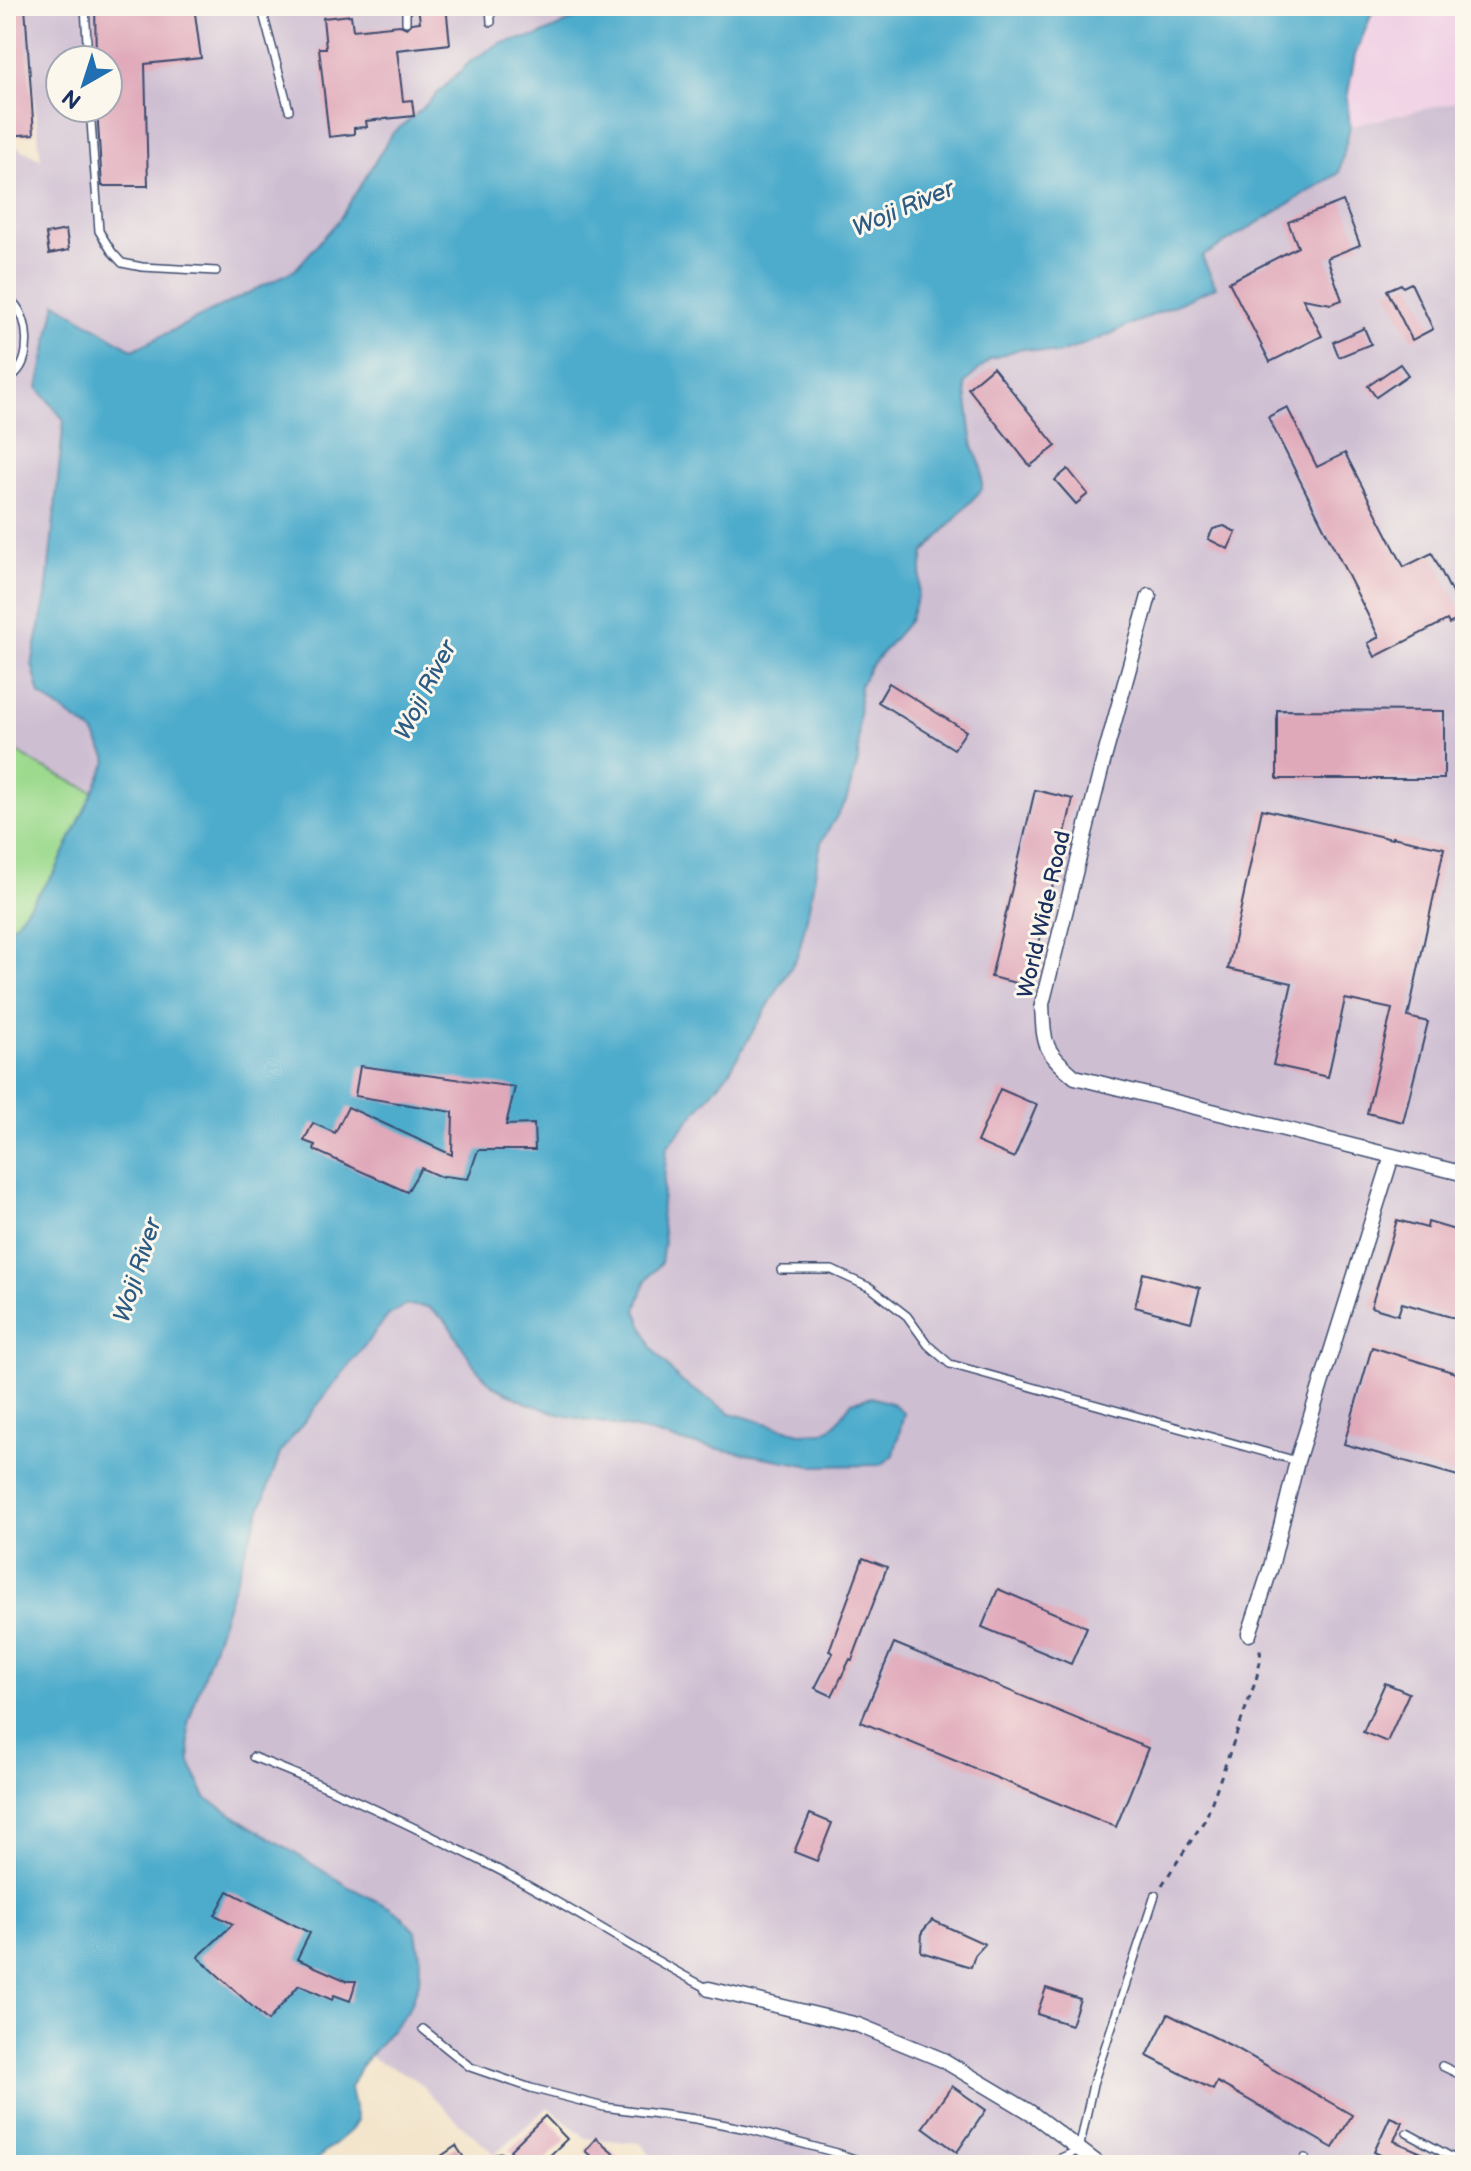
<svg xmlns="http://www.w3.org/2000/svg" width="1471" height="2171" viewBox="0 0 1471 2171" font-family="'Balsamiq Sans',sans-serif">
	<style>
		.built { fill: #f0d0e5 }
		.industrial { fill: #cebed2; fill-rule: evenodd }
		.green { fill: #9dda8e; stroke: #5c8476; stroke-width: 2 }
		.water { fill: #4daccc; stroke: #346e95; stroke-width: 2 }
		.building { fill: #e0a9ba }
		.lines { fill: none; stroke-linecap: round; stroke-linejoin: round }
		.service-casing { stroke: #3b4a6e; stroke-width: 10 }
		.minor-casing { stroke: #3b4a6e; stroke-width: 17 }
		.path { stroke: #3b4a6e; stroke-width: 3; stroke-dasharray: 6 6; stroke-linecap: butt }
		.service { stroke: #fff; stroke-width: 7 }
		.minor { stroke: #fff; stroke-width: 14 }
		.labels { text-anchor: middle; stroke-width: 6; stroke-linejoin: round; paint-order: stroke }
		.street-label { font-size: 22px; fill: #1b2f5e; stroke: #fbf7ec }
		.water-label { font-size: 24px; font-style: italic; fill: #2c5b84; stroke: #fbf7ec }
	</style>
	<rect width="100%" height="100%" fill="#fbf7ec"/>
	<filter id="ink" filterUnits="userSpaceOnUse"><feTurbulence type="fractalNoise" baseFrequency=".0125" numOctaves="2"/><feDisplacementMap in="SourceGraphic" scale="16" xChannelSelector="R" yChannelSelector="G"/><feConvolveMatrix kernelMatrix="1 2 1 2 8 2 1 2 1" color-interpolation-filters="sRGB"/></filter>
	<filter id="wash" filterUnits="userSpaceOnUse"><feTurbulence type="fractalNoise" baseFrequency=".006" numOctaves="4" result="noise"/><feDisplacementMap in="SourceGraphic" scale="32" xChannelSelector="R" yChannelSelector="G"/><feGaussianBlur stdDeviation="1.8" result="paint"/><feColorMatrix in="noise" values="0 0 0 0 0 0 0 0 0 0 0 0 0 0 0 0 0 1.4 0 .05"/><feComposite in="paint" operator="in"/></filter>
	<g filter="url(#wash)">
		<rect width="100%" height="100%" fill="#f3e4ca"/>
		<path class="built" d="M1375,6h90v96l-1,-2 -114,26 -3,-27 8,-44z"/>
		<g class="industrial">
			<path d="M23,6h580l-65,30 -38,7 -108,91 -53,86 -43,50 -163,80 -76,-46 -19,84 26,31 -18,178 -14,67 8,31 53,37 15,27 -14,33 -52,-25 -36,-22v-588l8,-12 27,15zM60,60h48v48h-48z"/>
			<path d="M1464,100l1,2065h-803l-22,-22 -54,-5 -38,-31 -53,47 -37,-32 -45,-45 -45,-21 39,-44 12,-29 1,-27 -18,-40 -13,-9 -40,-20 -143,-89 -16,-36 -2,-39 60,-180 33,-92 107,-135 17,-11 23,2 18,14 30,47 51,35 35,12 78,15 46,13 126,23 40,-64 -17,23 -12,7 -23,1 -69,-20 -51,-32 -28,-33 -16,-38 10,-30 18,-38 -3,-28 6,-67 62,-75 69,-117 10,-42 13,-71 25,-41 12,-40 2,-76 10,-18 39,-46 9,-27 5,-41 18,-20 41,-65 -9,-21 -8,-64 25,-24 32,-11 35,6 42,-15 116,-52 -13,-30 137,-84 11,-47z"/>
		</g>
		<path class="green" d="M6,745l36,22 52,25 -39,80 -49,63z"/>
		<path class="water" d="M603,6h772l-20,49 -8,44 3,27 -11,47 -137,84 14,30 -117,52 -42,15 -35,-6 -32,11 -25,24 8,64 9,21v21l-58,64 -6,41 -9,27 -39,46 -10,18 -2,76 -12,40 -25,41 -13,71 -10,42 -69,117 -62,75 -6,67 3,28 -3,21 -15,17 -10,30 16,38 28,33 51,32 69,20 23,-1 12,-7 17,-23 20,-5 21,7 11,9 -10,42 -13,10 -69,1 -126,-23 -46,-13 -78,-15 -35,-12 -34,-17 -17,-18 -30,-47 -18,-14 -23,-2 -17,11 -107,135 -33,92 -60,180 2,39 16,36 143,89 40,20 13,9 14,16 4,24 -1,27 -12,29 -47,55 -10,21 7,32 -7,11 -40,34h-304v-1230l49,-63 53,-112 -15,-28 -53,-37 -8,-31 14,-67 18,-177 -26,-32 18,-85 77,47 162,-80 44,-50 53,-86 22,-18 57,-55 29,-18 38,-7z"/>
		<g id="blocks">
			<g class="building">
				<path d="M6,6h19l9,128 -28,2z"/>
				<path d="M95,6h99l7,52 -56,6 3,122h-46l-5,-78h11v-48h-12z"/>
				<path d="M418,6h28l4,38 -53,6 6,51 9,-1 2,16 -48,5 1,6 -13,1v6l-25,3 -10,-89h7l-3,-30 28,-3 2,15 47,-5 7,3 5,-5 8,-1z"/>
				<path d="M1343,201l17,44 -33,13 15,42 -11,4 -28,-5 19,37 -52,26 -41,-80 69,-35 -10,-25z"/>
				<path d="M66,230l3,20 -20,4 -3,-20z"/>
				<path d="M1411,283l22,46 -21,11 -25,-50 14,-6 2,3z"/>
				<path d="M1364,328l7,16 -32,13 -6,-15z"/>
				<path d="M1400,364l8,11 -32,22 -8,-11z"/>
				<path d="M993,367l63,79 -26,20 -62,-78z"/>
				<path d="M1287,407l30,60 28,-14 59,114 28,-14 32,64 -15,7 -2,-4 -72,37 -7,-14 11,-6 -111,-220z"/>
				<path d="M1068,469l20,25 -12,10 -21,-24z"/>
				<path d="M1224,526l12,6 -8,17 -20,-10 5,-10z"/>
				<path d="M889,683l77,48 -12,18 -76,-47z"/>
				<path d="M1277,710l167,1v68h-167z"/>
				<path d="M1035,790l38,9 -44,187 -38,-9z"/>
				<path d="M1262,809l130,30v-2l52,11 -36,169 20,5 -25,100 -36,-9 25,-104 -47,-10 -17,78 -55,-12 19,-82 -64,-14z"/>
				<path d="M360,1066l155,21 -9,38 28,-1 1,26h-57l-10,29 -24,-3 -1,2 -22,-10 -14,24 -93,-42 1,-5 -11,-4 9,-18 22,10 13,-26 104,48 1,-43 -98,-16z"/>
				<path d="M1000,1089l37,16 -23,53 -37,-16z"/>
				<path d="M1397,1220l30,8 1,-6 37,11v88l-63,-18 -4,12 -27,-8z"/>
				<path d="M1143,1273l57,15 -9,34 -56,-15z"/>
				<path d="M1372,1347l93,29v102l-121,-34z"/>
				<path d="M863,1558l24,9 -35,93 -2,-1 -18,37 -17,-8 18,-35 -4,-2z"/>
				<path d="M998,1589l89,38 -16,37 -89,-37z"/>
				<path d="M894,1643l254,105 -32,79 -255,-105z"/>
				<path d="M1385,1683l24,10 -22,49 -24,-10z"/>
				<path d="M810,1814l22,9 -15,38 -23,-9z"/>
				<path d="M228,1891l82,42 -13,26 50,22h9l-6,20 -16,-6 -2,5 -33,-15 -31,36 -70,-64 35,-33 -18,-9z"/>
				<path d="M932,1920l53,24 -10,11 -4,12 -50,-15 1,-20z"/>
				<path d="M1046,1988l34,11 -9,26 -34,-11z"/>
				<path d="M1168,2014l68,34 116,67 -19,33 -116,-66 -4,8 -66,-34z"/>
				<path d="M952,2086l34,24 -29,42 -34,-25z"/>
				<path d="M545,2116l22,23 -27,26h-15l-15,-15z"/>
				<path d="M1390,2117l12,5 -8,19 28,12 -5,12h-15l-28,-13z"/>
				<path d="M596,2138l32,27h-27l-16,-14z"/>
				<path d="M456,2146l13,19h-41z"/>
			</g>
		</g>
	</g>
	<g filter="url(#ink)">
		<use href="#blocks" fill-opacity="0" stroke="#3b4a6e" stroke-width="2"/>
		<g class="lines">
			<g class="service-casing">
				<g id="service">
					<path d="M85,6l3,54"/>
					<path d="M261,6l28,104"/>
					<path d="M490,6l1,16"/>
					<path d="M406,22v-16"/>
					<path d="M90,108l9,123 13,21 10,11 20,4 74,4"/>
					<path d="M6,298c22,9 26,52 14,70 -3,5 -9,10 -14,14"/>
					<path d="M781,1270h51l39,18 36,28 21,29 22,19 347,97"/>
					<path d="M253,1757c83,32 164,71 244,112 72,37 140,83 212,120"/>
					<path d="M423,2029l47,38 61,21 73,19 92,12 56,11 85,23 35,12"/>
					<path d="M1442,2066l23,11"/>
					<path d="M1407,2133l46,25 12,4"/>
					<path d="M1045,2165l34,-15 14,-66 62,-189"/>
					<path d="M1302,2165l3,-7"/>
				</g>
			</g>
			<g class="minor-casing">
				<g id="minor">
					<path d="M1149,596l-46,166 -61,242c2,41 1,46 33,73l390,97"/>
					<path d="M1249,1634l22,-67 26,-106 95,-305"/>
					<path d="M709,1989l149,36 85,35 87,52 70,53"/>
					<path d="M500,2160l6,5"/>
				</g>
			</g>
			<path class="path" d="M1162,1885l44,-67 50,-138 5,-22 -2,-14"/>
			<use href="#service" class="service"/>
			<use href="#minor" class="minor"/>
		</g>
	</g>
	<g class="labels">
		<g class="street-label">
			<text transform="translate(1043 914) rotate(-77)" y="8">World Wide Road</text>
		</g>
		<g class="water-label">
			<text transform="translate(903 208) rotate(-23)" y="8">Woji River</text>
			<text transform="translate(425 690) rotate(-63)" y="8">Woji River</text>
			<text transform="translate(137 1270) rotate(-72)" y="8">Woji River</text>
		</g>
	</g>
	<rect width="1471" height="2171" fill="none" stroke="#fbf7ec" stroke-width="32"/>
	<g transform="translate(84 84) rotate(219)"><circle r="38" fill="#fbf7ec" stroke="#a1a7b3" stroke-width="2"/>
	<path d="M0-6L14 30L0 20L-14 30Z" fill="#1f6fb2"/>
	<text y="-12" font-size="22" font-weight="bold" text-anchor="middle" fill="#1b2f5e">N</text>
	</g>
</svg>
